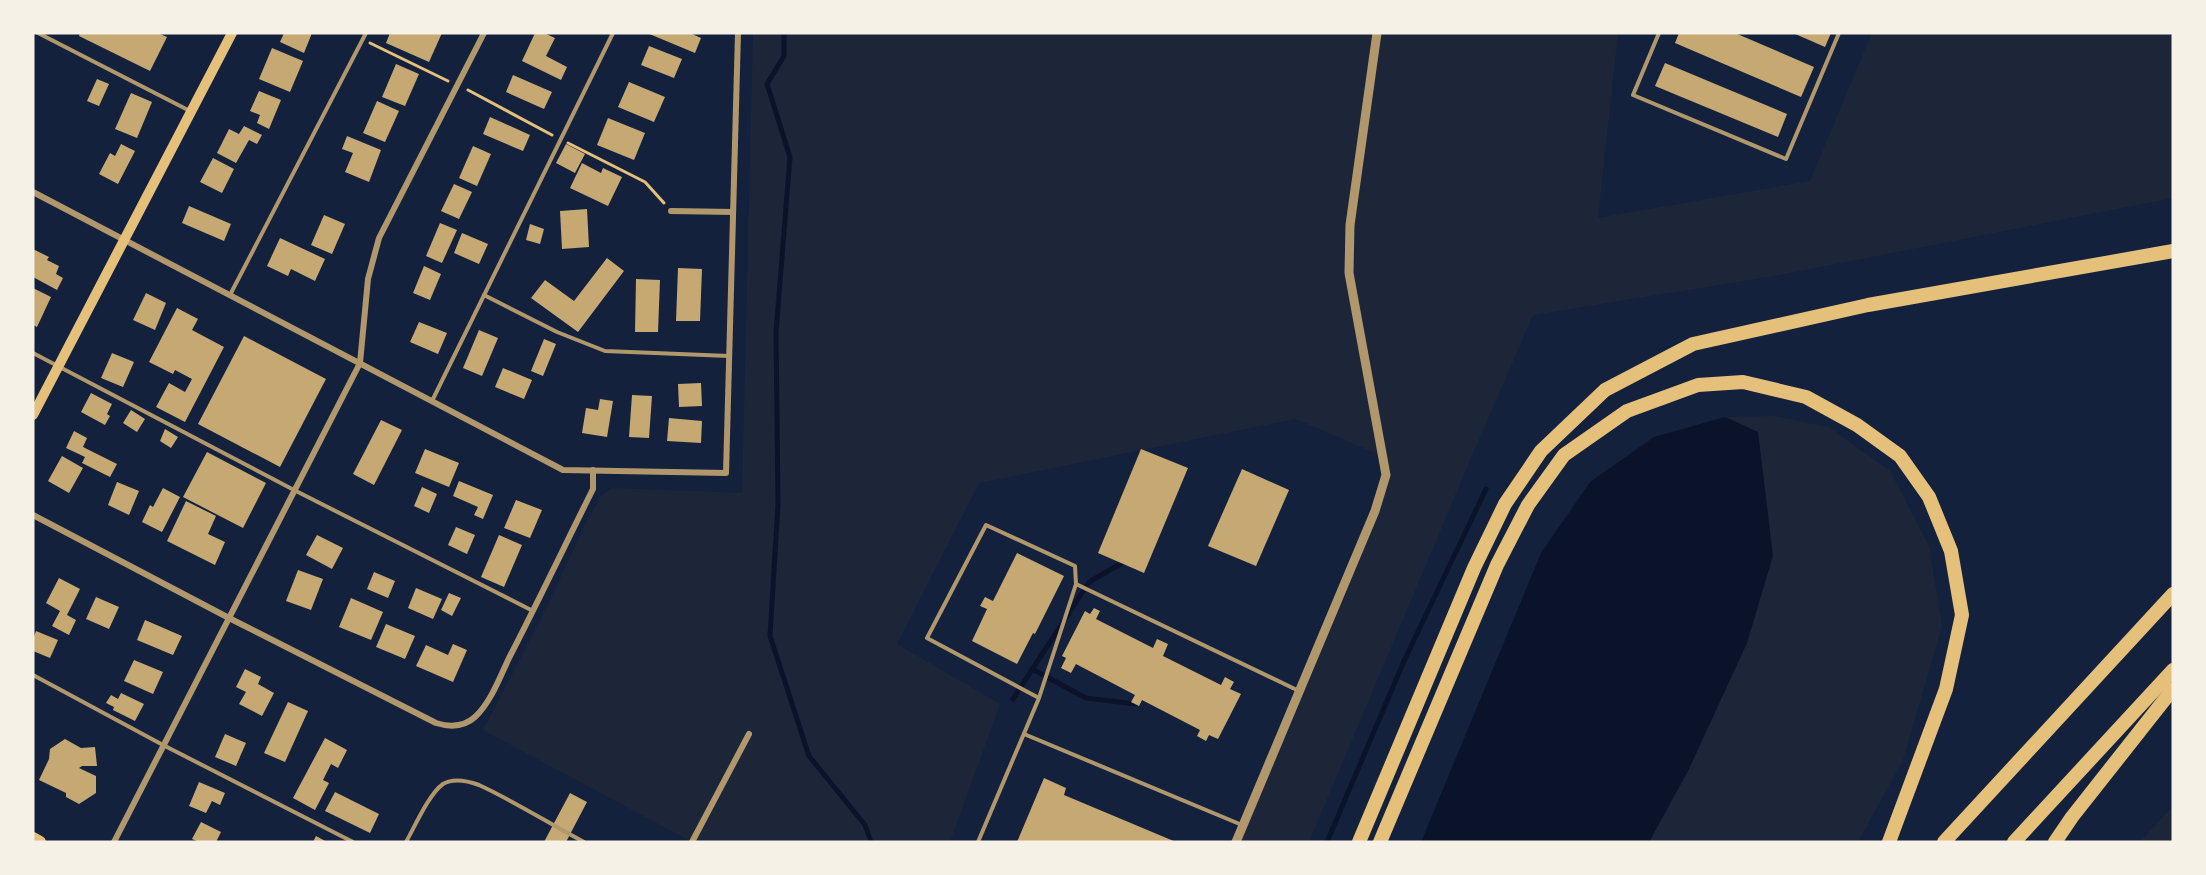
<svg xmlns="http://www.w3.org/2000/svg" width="2206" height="875" viewBox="0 0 2206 875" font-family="Manrope,sans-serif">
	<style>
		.green { fill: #1d2539 }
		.water { fill: #0b132b }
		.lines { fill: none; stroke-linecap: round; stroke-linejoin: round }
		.stream { stroke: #0b132b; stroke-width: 5 }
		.building { fill: #c6a872 }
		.path { stroke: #e5c07b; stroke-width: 3 }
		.service { stroke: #b1986c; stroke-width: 4 }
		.minor { stroke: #b1986c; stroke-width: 6 }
		.tertiary { stroke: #b1986c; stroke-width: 9 }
		.secondary { stroke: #e5c07b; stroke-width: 10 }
		.primary { stroke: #e5c07b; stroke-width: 12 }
		.motorway { stroke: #e5c07b; stroke-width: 14 }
	</style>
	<rect width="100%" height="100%" fill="#14213d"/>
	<g class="green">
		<path d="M753,33h865l-20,185 212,-37 62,-148h301v165l-399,78 -241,39 -59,136 -165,391h-73l150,-367 -4,-19 -86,-37 -317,64 -82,161 103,60 -50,138h-258l-209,-112 64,-123 38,-83 16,-28 11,-8 130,5z"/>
		<path d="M1774,416l54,11 62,44 39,75 13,80 -39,134 -45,82h-209l40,-73 75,-288 -6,-49 -33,-15z"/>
		<path d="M2173,806v36h-33z"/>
	</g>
	<path class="water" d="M1725,417l33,15 15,124 -26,87 -58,126 -40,73h-228l120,-289 49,-71 64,-45z"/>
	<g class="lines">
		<g class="stream">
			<path d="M784,33v23l-17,28 23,73 -14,175 2,172 -8,132 39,120 56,69 6,17"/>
			<path d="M1032,669l54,29 49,6"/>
			<path d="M1013,699l76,-117 33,-19"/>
			<path d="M1327,842l77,-181 82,-172"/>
		</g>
	</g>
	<g class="building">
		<path d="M80,33h78l9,4 -17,34 -71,-35z"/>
		<path d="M284,33h28l-8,20 -24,-11z"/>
		<path d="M390,33h52l-13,29 -43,-19z"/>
		<path d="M535,33h9l11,5 -9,18 21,11 -6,13 -39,-19z"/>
		<path d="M647,33h43l11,5 -6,15z"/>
		<path d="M1679,33h56l79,34 -13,30 -126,-54z"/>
		<path d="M1793,33h38l-6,14z"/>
		<path d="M649,46l33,13 -8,19 -33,-13z"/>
		<path d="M272,48l31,13 -13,31 -31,-13z"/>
		<path d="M1665,63l122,51 -9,23 -123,-51z"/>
		<path d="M396,64l23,10 -14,32 -23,-9z"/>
		<path d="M513,75l39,17 -8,17 -38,-17z"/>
		<path d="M97,79l12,5 -10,22 -12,-5z"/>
		<path d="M629,82l36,15 -11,25 -36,-15z"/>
		<path d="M259,91l22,9 -12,29 -12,-6 3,-8 -10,-4z"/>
		<path d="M131,93l21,9 -15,36 -22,-9z"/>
		<path d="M377,101l22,10 -14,31 -22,-9z"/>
		<path d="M490,117l40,18 -7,16 -40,-17z"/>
		<path d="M608,118l37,15 -11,27 -37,-15z"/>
		<path d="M244,126l18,9 -5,9 -8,-4 -13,23 -19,-10 12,-24 10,5z"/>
		<path d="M347,136l34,14 -12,32 -24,-10 8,-19 -11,-4z"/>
		<path d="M121,144l14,7 -17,33 -19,-10 11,-21 5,3z"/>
		<path d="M566,144l19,10 -10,19 -19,-10z"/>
		<path d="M473,146l18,8 -14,32 -18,-8z"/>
		<path d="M213,158l21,11 -12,24 -22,-11z"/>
		<path d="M582,163l19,10 2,-5 19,9 -14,29 -38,-18z"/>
		<path d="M454,184l18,8 -13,27 -18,-8z"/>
		<path d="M189,206l42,18 -7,17 -42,-18z"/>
		<path d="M587,209l2,38 -27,2 -2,-38z"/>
		<path d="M324,215l21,9 -13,30 -21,-9z"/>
		<path d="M440,223l17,7 -15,33 -16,-7z"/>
		<path d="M530,224l14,5 -4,15 -14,-4z"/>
		<path d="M462,233l26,11 -9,20 -25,-11z"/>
		<path d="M280,238l45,21 -10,22 -24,-12 -3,7 -21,-10z"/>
		<path d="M33,249l16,8 -2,3 12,6 -3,8 7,4 -6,12 -24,-13z"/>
		<path d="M607,258l17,13 -46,61 -47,-34 14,-18 29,21z"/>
		<path d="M424,266l17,8 -11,26 -17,-7z"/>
		<path d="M678,268l24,1 -2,52h-24z"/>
		<path d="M636,279l24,1 -2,52h-23z"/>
		<path d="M33,288l18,9 -14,30 -4,-2z"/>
		<path d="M146,293l20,10 -11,27 -22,-10z"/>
		<path d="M177,308l21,11 -6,11 32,17 -39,75 -29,-15 13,-24 16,9 7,-13 -17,-9 -2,4 -24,-12z"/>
		<path d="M419,322l28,11 -9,21 -28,-12z"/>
		<path d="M479,330l19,8 -16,38 -19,-8z"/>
		<path d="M244,336l82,43 -46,88 -82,-43z"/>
		<path d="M544,339l12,5 -13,32 -12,-5z"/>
		<path d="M112,353l22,9 -11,25 -22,-9z"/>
		<path d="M503,368l29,12 -8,19 -29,-12z"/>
		<path d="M701,383l1,23 -23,1 -1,-23z"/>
		<path d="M91,393l21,11 -5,10 3,2 -5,9 -24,-13z"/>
		<path d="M632,395l20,1 -3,42 -20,-1z"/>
		<path d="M600,399l13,2 -6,36 -25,-4 4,-25 12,2z"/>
		<path d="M131,410l14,9 -8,13 -14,-9z"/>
		<path d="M669,418l33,3 -1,22 -34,-2z"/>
		<path d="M381,420l21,10 -28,55 -21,-11z"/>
		<path d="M165,429l13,8 -7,11 -11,-7z"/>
		<path d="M74,431l13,7 -4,9 34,17 -7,13 -28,-14 3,-6 -19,-9z"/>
		<path d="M425,449l34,14 -10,24 -34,-14z"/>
		<path d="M1141,449l47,19 -44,105 -46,-20z"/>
		<path d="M207,452l59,31 -23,45 -60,-31z"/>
		<path d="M62,456l21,12 -14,25 -21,-12z"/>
		<path d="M1242,469l47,21 -33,76 -48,-20z"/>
		<path d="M459,481l34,14 -10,24 -9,-4 4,-8 -25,-11z"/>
		<path d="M117,482l22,9 -10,24 -21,-10z"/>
		<path d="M422,487l15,7 -8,19 -15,-7z"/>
		<path d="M163,488l17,9 -18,35 -20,-10 8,-17 3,2z"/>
		<path d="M516,500l26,10 -12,28 -26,-10z"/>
		<path d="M186,501l30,15 -8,18 17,8 -10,23 -48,-24z"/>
		<path d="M456,527l19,8 -8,19 -19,-9z"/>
		<path d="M317,535l26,13 -11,21 -26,-14z"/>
		<path d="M499,535l23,10 -18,42 -23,-10z"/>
		<path d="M1017,553l47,23 -29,58 -2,-1 -16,31 -45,-23 15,-32 -7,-3 5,-9 8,4z"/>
		<path d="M298,570l25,9 -12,31 -25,-9z"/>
		<path d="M374,572l21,9 -7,17 -21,-9z"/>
		<path d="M59,578l21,11 -13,26 9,5 -7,15 -17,-9 8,-15 -14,-8z"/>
		<path d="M416,588l26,11 -9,20 -25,-11z"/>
		<path d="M449,593l12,5 -9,18 -11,-6z"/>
		<path d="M96,597l23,10 -10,22 -23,-10z"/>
		<path d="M351,598l32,14 -12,28 -32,-13z"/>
		<path d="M1094,608l6,3 -4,8 57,29 4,-9 11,5 -5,12 58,29 4,-8 9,5 -4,7 11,5 -23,45 -9,-4 -3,6 -9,-5 3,-6 -58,-30 -3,6 -8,-4 4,-7 -59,-31 -5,9 -10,-5 5,-10 -4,-2 23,-45 5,3z"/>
		<path d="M145,620l37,16 -9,19 -36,-15z"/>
		<path d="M386,624l29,12 -10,23 -29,-12z"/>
		<path d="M36,631l22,9 -8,18 -17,-7v-12z"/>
		<path d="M453,644l14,6 -14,32 -37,-16 10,-21 22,10z"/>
		<path d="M134,660l29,12 -10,22 -29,-13z"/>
		<path d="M245,669l16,8 -3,7 16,9 -12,23 -23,-12 7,-12 -10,-5z"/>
		<path d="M121,693l23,11 -9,17 -22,-11 1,-3 -8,-4 5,-8 7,4z"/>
		<path d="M288,702l20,9 -23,51 -21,-9z"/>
		<path d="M225,734l21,9 -10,23 -21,-9z"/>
		<path d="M325,738l22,12 -9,18 -7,-4 -8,16 6,3 -14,27 -22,-12z"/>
		<path d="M65,739l16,9 14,-1 2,19h-15l-3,2 17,8v17l-17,11 -13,-7v-4l-27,-13 10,-21 1,-10z"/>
		<path d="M1044,778l22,10 -2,7 112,47h-159z"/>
		<path d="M199,782l26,11 -5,12 -8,-4 -6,12 -17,-7z"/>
		<path d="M335,792l44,22 -9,19 -45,-22z"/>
		<path d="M570,793l17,9 -21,40h-22z"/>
		<path d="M201,822l20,10 -5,10h-17l-7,-3z"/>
		<path d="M316,836l11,6h-14z"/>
	</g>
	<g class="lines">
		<g class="path">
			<path d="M370,43l78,38"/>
			<path d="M468,90l84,45"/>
			<path d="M568,143l77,39 19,21"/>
		</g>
		<g class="service">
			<path d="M38,33l152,78"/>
			<path d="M1659,33l-26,62 153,64 53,-126"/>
			<path d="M230,295l136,-262"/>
			<path d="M484,295l73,37 48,19 124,5"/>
			<path d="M33,353l261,137 239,121"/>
			<path d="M432,401l181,-368"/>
			<path d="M1076,584l223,107"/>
			<path d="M33,675l130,70 190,97"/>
			<path d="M1024,734l218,91"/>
			<path d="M406,842c9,-16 23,-48 37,-58 10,-6 25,-3 36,1 35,16 71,39 105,57"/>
			<path d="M978,842l61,-144 37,-114 -1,-18 -89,-41 -59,113 112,60"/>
		</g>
		<g class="minor">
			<path d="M33,192l530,278 163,3 12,-440"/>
			<path d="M671,211l62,1"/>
			<path d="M33,515l196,103 207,105c13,4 28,4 39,-6 16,-15 25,-40 34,-59 29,-56 56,-113 84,-169v-19"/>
			<path d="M114,842l246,-479 8,-84 11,-41 105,-205"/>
			<path d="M692,842l57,-108"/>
		</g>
		<path class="tertiary" d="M1236,842l139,-331 11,-36 -37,-202 1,-48 27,-192"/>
		<path class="secondary" d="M33,415l199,-382"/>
		<path class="primary" d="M33,838l7,4"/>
		<g class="motorway">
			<path d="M1359,842l115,-274 31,-64 36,-53 64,-61 88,-46 175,-39 305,-54"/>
			<path d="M1380,842l117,-277 31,-60 36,-50 63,-44 71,-26 45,-3 63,15 51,28 43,31 29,41 22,54 11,64 -16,74 -57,153"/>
			<path d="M1944,842l229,-248"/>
			<path d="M2014,842l159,-172"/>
			<path d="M2055,842l17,-25 101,-128"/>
		</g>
	</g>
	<rect width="2206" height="875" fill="none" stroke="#f6f1e7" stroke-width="69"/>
</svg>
